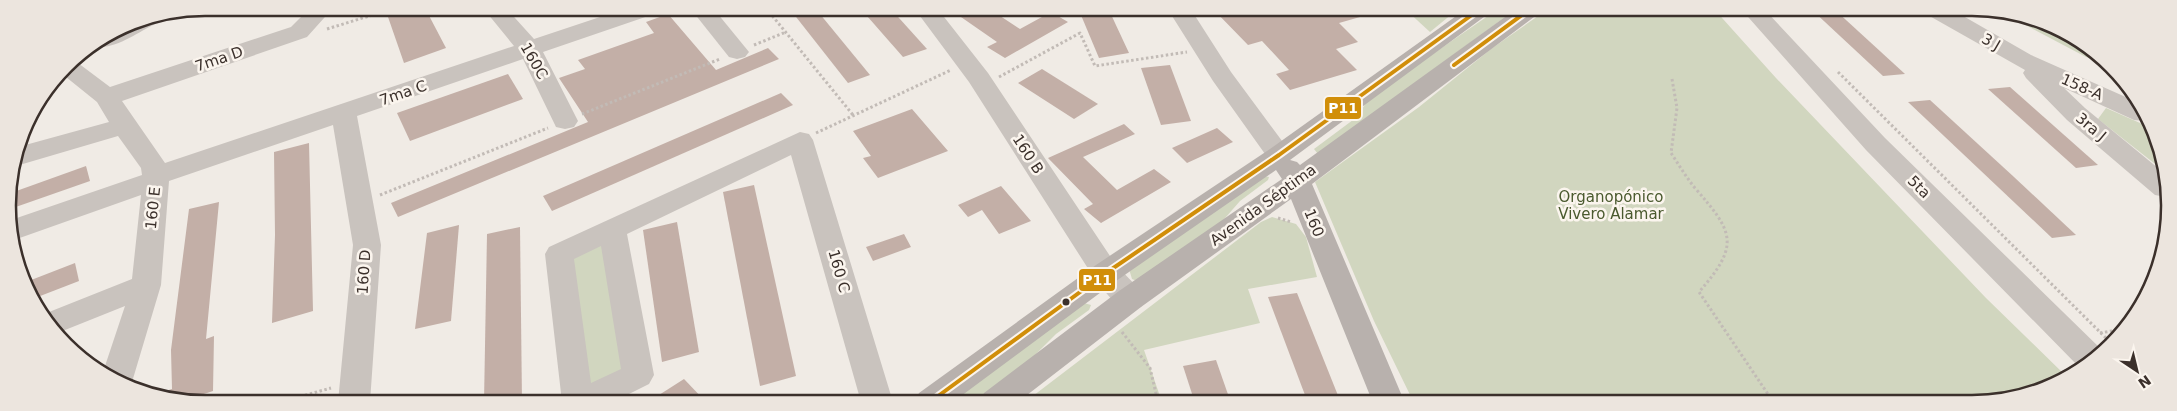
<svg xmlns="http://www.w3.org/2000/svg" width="2177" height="411" viewBox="0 0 2177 411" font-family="'DejaVu Sans',sans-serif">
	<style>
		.green { fill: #d1d6bf }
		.building { fill: #c3afa7 }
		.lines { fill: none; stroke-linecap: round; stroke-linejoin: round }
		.path { stroke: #c2bbb6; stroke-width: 3; stroke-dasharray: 2.5 2.5; stroke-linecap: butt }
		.minor { fill: #c9c3be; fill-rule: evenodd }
		.major { fill: #b8b1ad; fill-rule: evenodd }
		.bus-1-casing { stroke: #fbf5ee; stroke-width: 8 }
		.bus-1 { stroke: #d18e09; stroke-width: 4 }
		.bus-dot { fill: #3b302b; stroke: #fbf5ee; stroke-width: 2 }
		.labels { text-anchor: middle; stroke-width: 5; stroke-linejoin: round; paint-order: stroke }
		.street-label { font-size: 15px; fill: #3b302b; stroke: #fbf5ee }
		.park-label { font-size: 15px; fill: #4a5a2e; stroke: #fbf5ee }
		.rim { fill: none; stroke: #3b302b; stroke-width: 2.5 }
		.line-badge { stroke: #fbf5ee; stroke-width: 2 }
		.badge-label { font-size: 14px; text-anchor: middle; font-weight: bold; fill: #fff }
	</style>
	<rect width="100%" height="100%" fill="#f0ebe5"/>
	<g class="green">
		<path d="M1405,9h53l-28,23z"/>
		<path d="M1498,9h18l-198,145 -4,-5 43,-32 12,-19z"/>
		<path d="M1548,9h166l62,69 210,220 80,78 -18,12 -63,15h-571l-40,-82 -59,-139 104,-75 72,-58z"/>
		<path d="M1995,9l75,25 31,27 -15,-4z"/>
		<path d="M2106,108l43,19 14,27 1,17 -66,-52z"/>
		<path d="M1264,176l5,1 -1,3 -28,21 -21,24 -82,56 -5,-2 -3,-10z"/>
		<path d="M1272,217l24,7 10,13 11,40 -69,12 12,34 -116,27 18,52h-137l236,-180z"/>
		<path d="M612,229l26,146 -55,27h-5l-19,-148z"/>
		<path d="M1084,303l7,2 -2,5 -33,24 -34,34 -44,34h-33z"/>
	</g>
	<g class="building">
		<path d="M418,8h7l21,40 -42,15 -16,-46z"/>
		<path d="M789,8h26l55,67 -22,8z"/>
		<path d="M860,8h30l37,41 -24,8z"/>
		<path d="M948,8h40l32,21 31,-17 17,10 -63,36 -18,-11 10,-5z"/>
		<path d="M1078,8h30l21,45 -30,5z"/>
		<path d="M1212,8l81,1 8,7 27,-7h45l1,4 -35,10 19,19 -22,7 21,21 -67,20 -14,-16 13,-4 -27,-29 -14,4z"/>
		<path d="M1811,9h23l71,65 -22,2z"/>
		<path d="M668,14l48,56 52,-22 11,11 -381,158 -7,-14 197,-81 -29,-44 26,-9 -7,-9 76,-27 -8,-11z"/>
		<path d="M1170,65l21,56 -30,4 -20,-57z"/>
		<path d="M1042,69l56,35 -24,15 -56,-36z"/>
		<path d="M508,74l15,25 -113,42 -13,-28z"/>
		<path d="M2010,87l88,78 -22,3 -88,-79z"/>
		<path d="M781,93l12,12 -241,106 -9,-15z"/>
		<path d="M1930,100l84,77 62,58 -24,3 -144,-136z"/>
		<path d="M912,109l36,42 -70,27 -15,-20 8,-2 -18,-25z"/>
		<path d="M1124,124l11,10 -52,23 34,33 37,-21 17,13 -70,41 -17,-14 9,-5 -45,-46z"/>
		<path d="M1217,128l16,14 -46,21 -15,-15z"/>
		<path d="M309,143l4,168 -41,12 3,-88 -1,-83z"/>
		<path d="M86,166l4,15 -80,28 -2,-15z"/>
		<path d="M754,185l42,191 -36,10 -37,-194z"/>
		<path d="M1001,186l30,35 -32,13 -17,-24 -14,7 -10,-12z"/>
		<path d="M219,202l-13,137 8,-3 -1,55 -33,11 -25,-8 17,-5 -1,-39 18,-141z"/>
		<path d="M677,222l22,130 -37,10 -19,-132z"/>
		<path d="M459,225l-8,96 -36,8 12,-96z"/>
		<path d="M520,227l2,175h-38l3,-168z"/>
		<path d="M904,234l7,13 -38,14 -7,-14z"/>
		<path d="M75,263l4,18 -44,17 -9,-16z"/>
		<path d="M1297,293l44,110h-33l-40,-106z"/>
		<path d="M1216,360l15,43h-36l-12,-37z"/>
		<path d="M684,379l22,23h-58z"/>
	</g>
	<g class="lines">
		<g class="path">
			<path d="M766,8l87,107"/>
			<path d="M327,29l68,-21"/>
			<path d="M754,45l32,-13"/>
			<path d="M1838,72l274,272"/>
			<path d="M999,77l81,-44 15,33 92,-14"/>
			<path d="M1672,79l5,29 -6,45c8,12 15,24 24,35 38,44 46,56 4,104l75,111"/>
			<path d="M582,114l138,-55"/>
			<path d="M816,133l135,-63"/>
			<path d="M380,195l168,-67"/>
			<path d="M1278,218l13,4"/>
			<path d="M1122,332l28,36 8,34"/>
			<path d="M2100,333l23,-4"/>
			<path d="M281,402l50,-14"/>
		</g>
		<g class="minor">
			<path d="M310,8h23l-26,29 -185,64 43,62 349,-117 -31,-38h23l28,31 93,-31h33l-3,5 -114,39 35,69 -4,6 -9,2 -9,-2 -33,-68 -166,57 24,129 -11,157h-32l15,-157 -20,-120 -164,56 -8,104 -29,97 -2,5 -12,-4 -15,-11 22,-66 -70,28 -11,-20 88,-35 9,-84 -127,45 -3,-20 131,-45 -1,-7 -23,-32 -102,30 2,-19 91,-25 -12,-20 -36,-29 5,-8 8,-5 36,27 181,-60z"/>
			<path d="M690,8h23l36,44 -4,5 -8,2 -8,-2z"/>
			<path d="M914,8h23l51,65 128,192 25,26 4,8 -4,8c-23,7 -31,-11 -45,-26l-127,-199z"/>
			<path d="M1167,8h23l41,64 57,77 4,6 -4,6 -9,3 -9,-3 -57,-80z"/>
			<path d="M1741,9h23l121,129 218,213 -24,16 -213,-217z"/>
			<path d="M1923,9h28l80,46 106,47 9,19 -12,-1 -70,-32 21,20 79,65 2,24 -11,-2 -88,-75 -41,-42 -3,-5 2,-3 -99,-56z"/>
			<path d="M157,17l2,2 -4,5c-17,8 -41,27 -61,22l36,-24z"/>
			<path d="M800,132l9,2 4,6 80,262h-32l-70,-247 -164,79 27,141 -5,9 -36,18h-51l-17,-148 4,-7zM601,246l20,123 -30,14 -17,-124z"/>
		</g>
		<path class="major" d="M1466,9h25l-3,5 -198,146 7,2 3,3 216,-156h25l-3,5 -226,170 93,219h-32l-82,-204 -150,108 -123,95h-39l5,-9 135,-102 163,-112 -6,-9 -160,111 -163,121h-39l5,-9 177,-128 174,-116z"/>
		<g class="bus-1-casing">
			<g id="bus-1">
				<path d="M1454,65l76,-56"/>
				<path d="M930,402l176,-129 173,-118 201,-146"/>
			</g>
		</g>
		<use href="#bus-1" class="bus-1"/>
	</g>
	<circle class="bus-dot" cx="1066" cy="302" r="4.5"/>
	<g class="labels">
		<g class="street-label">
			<text transform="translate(1991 42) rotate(30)" y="5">3 J</text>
			<text transform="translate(219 59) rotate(-19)" y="5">7ma D</text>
			<text transform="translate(534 61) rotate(60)" y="5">160C</text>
			<text transform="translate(2082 87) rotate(24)" y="5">158-A</text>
			<text transform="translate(403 93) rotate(-19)" y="5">7ma C</text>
			<text transform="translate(2091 127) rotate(40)" y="5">3ra J</text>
			<text transform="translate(1028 154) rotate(57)" y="5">160 B</text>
			<text transform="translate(1919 187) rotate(45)" y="5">5ta</text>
			<text transform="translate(1263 205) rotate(-36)" y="5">Avenida Séptima</text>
			<text transform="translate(153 208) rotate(-84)" y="5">160 E</text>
			<text transform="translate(1314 223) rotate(68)" y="5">160</text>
			<text transform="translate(839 271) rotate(74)" y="5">160 C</text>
			<text transform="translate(364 272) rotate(-86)" y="5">160 D</text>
		</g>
		<g class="park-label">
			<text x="1611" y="202">Organopónico<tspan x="1611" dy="17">Vivero Alamar</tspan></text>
		</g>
	</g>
	<path d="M0 0H2177V411H0ZM205 16H1972A189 189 0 0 1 2161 205V206A189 189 0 0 1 1972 395H205A189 189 0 0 1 16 206V205A189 189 0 0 1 205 16Z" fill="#ece5de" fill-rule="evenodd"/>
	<path class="rim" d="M205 16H1972A189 189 0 0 1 2161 205V206A189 189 0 0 1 1972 395H205A189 189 0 0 1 16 206V205A189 189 0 0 1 205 16Z"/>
	<g class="line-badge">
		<rect x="1324" y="96" width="38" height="24" rx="5" fill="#d18e09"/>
		<rect x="1078" y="268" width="38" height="24" rx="5" fill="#d18e09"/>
	</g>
	<g class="badge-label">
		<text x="1343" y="113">P11</text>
		<text x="1097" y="285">P11</text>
	</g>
	<g transform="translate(2137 371) rotate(145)" stroke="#fbf5ee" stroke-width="4" paint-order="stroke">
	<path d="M0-4L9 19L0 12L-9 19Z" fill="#3b302b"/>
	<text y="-8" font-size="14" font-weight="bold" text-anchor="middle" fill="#3b302b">N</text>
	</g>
</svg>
